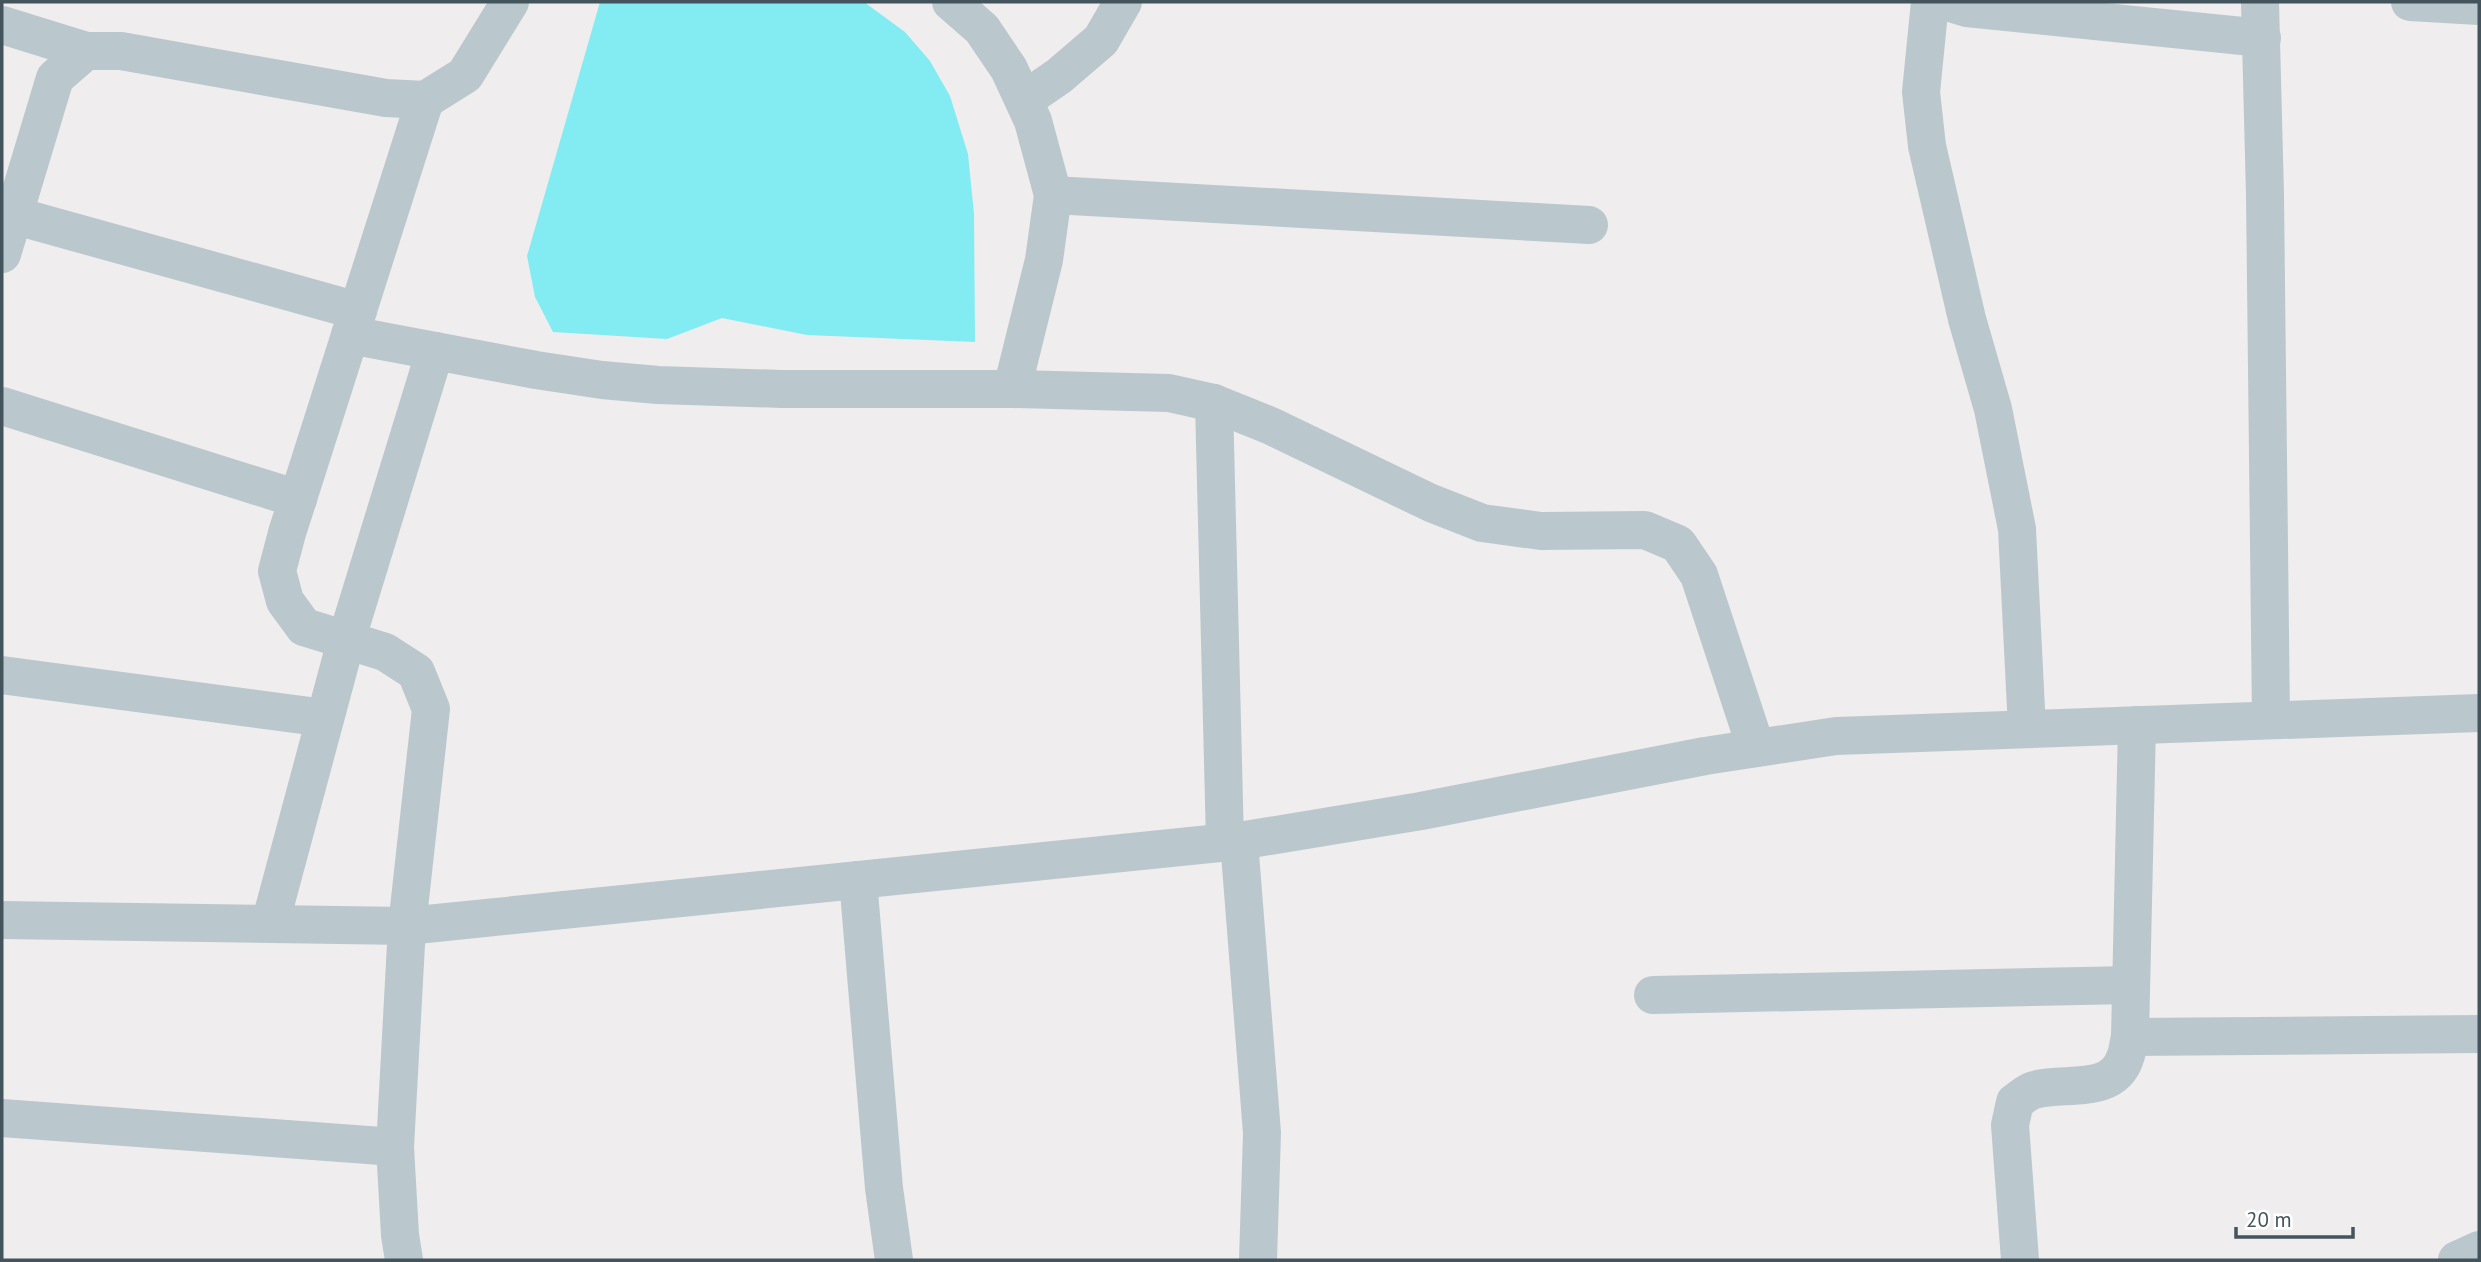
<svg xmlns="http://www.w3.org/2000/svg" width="2481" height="1262" viewBox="0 0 2481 1262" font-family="'PT Sans',sans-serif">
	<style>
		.water { fill: #82ecf2 }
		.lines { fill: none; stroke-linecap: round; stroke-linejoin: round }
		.street { stroke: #bac8ce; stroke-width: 38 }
	</style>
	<rect width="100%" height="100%" fill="#f0edee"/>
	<path class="water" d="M600,2h264l41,30 25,29 20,35 18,58 6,60 1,128 -168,-7 -85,-17 -55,21 -114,-7 -18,-35 -8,-41z"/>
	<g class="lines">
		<g class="street">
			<path d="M951,2l31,27 27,40 24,52 20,74 -9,65 -32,129"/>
			<path d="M1930,2l-9,90 6,54 40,173 26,90 24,120 10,200"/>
			<path d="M1947,2l20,6 295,30"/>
			<path d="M2260,2l5,193 6,525"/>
			<path d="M2410,2l69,4"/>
			<path d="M2,25l84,26"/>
			<path d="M1024,100l35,-24 42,-36 22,-38"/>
			<path d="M1053,195l536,30"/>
			<path d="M2,212l356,99"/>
			<path d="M2,254l53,-176 31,-27h35l265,47 39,2 40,-25 45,-73"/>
			<path d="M350,335l186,35 66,10 56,5 124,4h230l157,4 45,10 57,23 160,77 51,20 59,8 104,-1 33,14 21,31 57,173"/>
			<path d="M1214,403l11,439"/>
			<path d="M2,406l296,93"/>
			<path d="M2,675l323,43"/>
			<path d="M1239,841l23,292 -4,127"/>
			<path d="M858,880l26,308 10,72"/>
			<path d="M2,920l405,6 832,-85 182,-30 284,-55 131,-20 643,-23"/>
			<path d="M270,924l76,-283 89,-290"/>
			<path d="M1653,995l478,-10"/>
			<path d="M2130,1037l349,-3"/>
			<path d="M2,1118l393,29"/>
			<path d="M404,1260l-4,-25 -5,-88 12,-221 24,-217 -15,-37 -31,-20 -81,-25 -19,-26 -8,-30 10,-38 138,-433"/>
			<path d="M2020,1260l-10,-135 5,-23c6,-4 12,-10 19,-12 30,-9 78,6 91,-32 3,-7 3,-14 5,-21l7,-312"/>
			<path d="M2457,1260l22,-10"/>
		</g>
	</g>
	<rect width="2481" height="1262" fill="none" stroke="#44545c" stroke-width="7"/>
	<path d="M2236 1227v10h117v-10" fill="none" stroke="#44545c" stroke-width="3.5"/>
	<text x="2246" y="1227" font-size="21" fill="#44545c" stroke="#ffffff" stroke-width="5" paint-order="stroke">20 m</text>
</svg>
